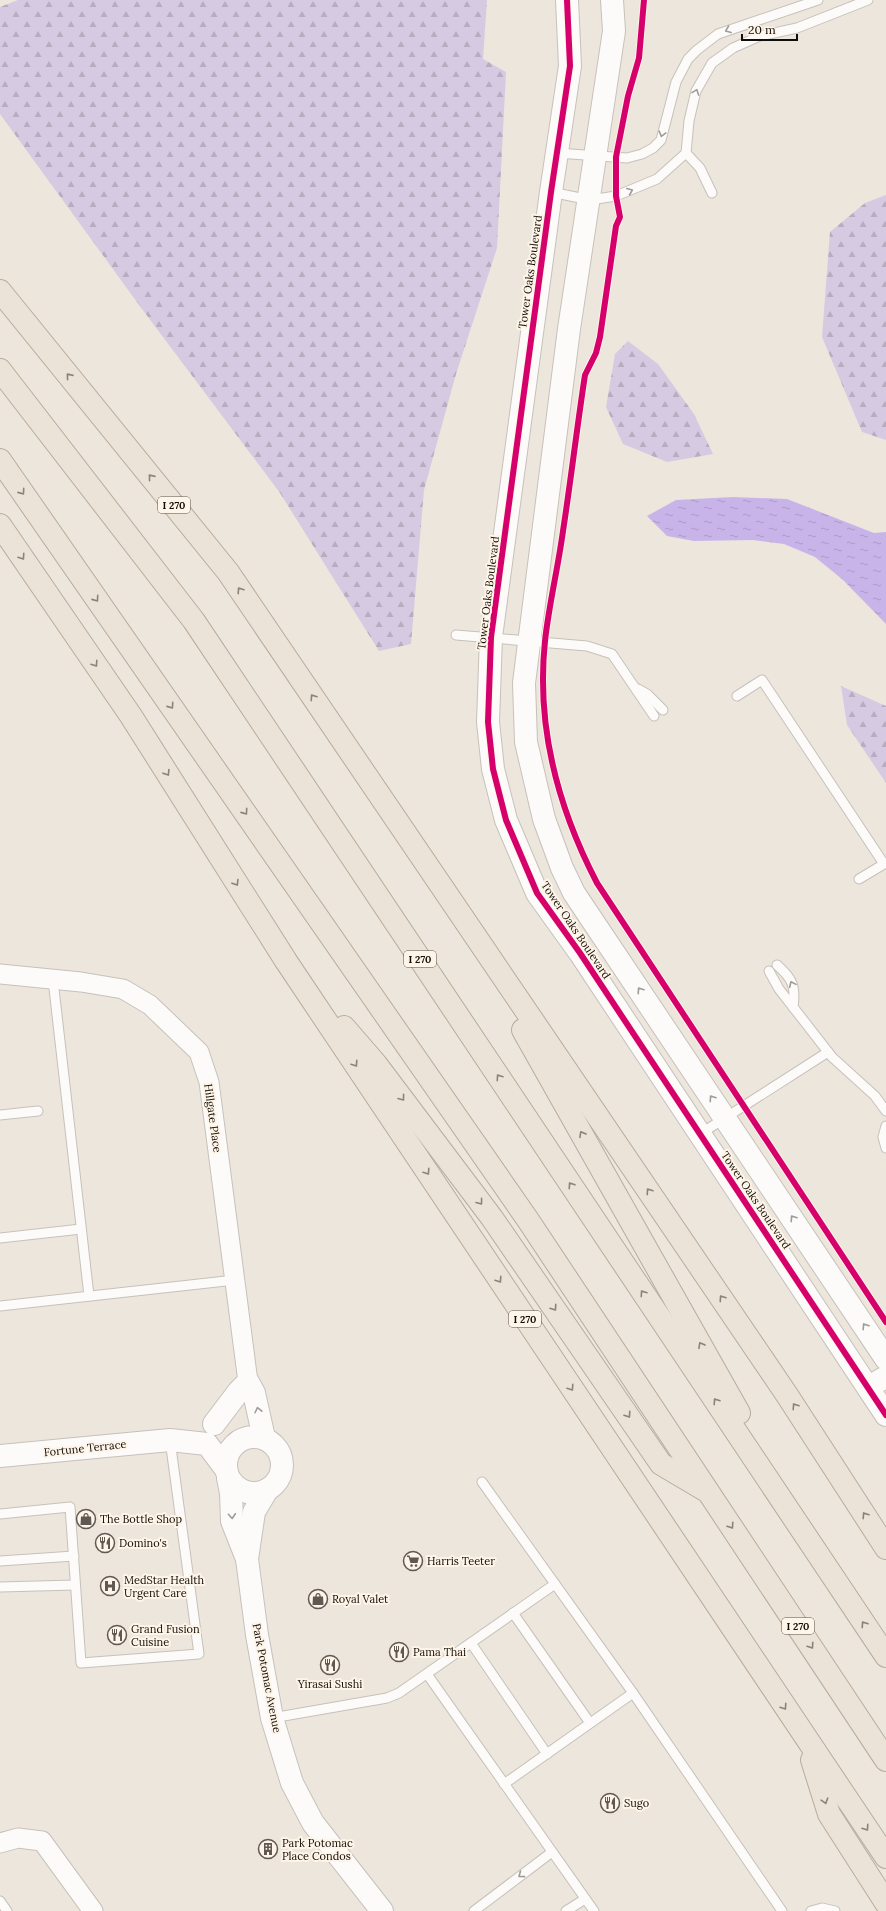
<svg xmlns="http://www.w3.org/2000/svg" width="886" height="1911" viewBox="0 0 886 1911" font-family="Lora,serif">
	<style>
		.forest { fill: url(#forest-firs) }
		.water { fill: url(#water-ripples) }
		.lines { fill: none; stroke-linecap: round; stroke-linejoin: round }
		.service-casing { stroke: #c6c1ba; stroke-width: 11 }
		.minor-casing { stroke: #c6c1ba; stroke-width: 21 }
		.tertiary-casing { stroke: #c6c1ba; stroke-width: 24 }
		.motorway-casing { stroke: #b7ac9d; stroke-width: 24 }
		.service { stroke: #fcfbfa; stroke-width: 9 }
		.minor { stroke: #fcfbfa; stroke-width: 19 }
		.tertiary { stroke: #fcfbfa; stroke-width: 22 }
		.motorway { stroke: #ebe3d7; stroke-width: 22 }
		.cycleway-casing { stroke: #fef4e7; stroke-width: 8 }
		.cycleway { stroke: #d6006c; stroke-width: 6 }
		.oneway { stroke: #9e9c99 }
		.oneway2 { stroke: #89837a }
		.labels { text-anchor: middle; stroke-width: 4; stroke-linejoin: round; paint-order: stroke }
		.shield { fill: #fef4e7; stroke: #58524b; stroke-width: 1 }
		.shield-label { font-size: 10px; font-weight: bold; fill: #110d08 }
		.street-label { font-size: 11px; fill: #110d08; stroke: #fef4e7 }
		.poi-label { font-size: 11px; fill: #110d08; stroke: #fef4e7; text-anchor: start }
	</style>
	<defs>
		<pattern id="forest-firs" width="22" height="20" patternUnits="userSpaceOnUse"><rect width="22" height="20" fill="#d6cae2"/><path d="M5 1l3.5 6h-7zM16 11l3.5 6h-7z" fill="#b7acc0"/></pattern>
		<pattern id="water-ripples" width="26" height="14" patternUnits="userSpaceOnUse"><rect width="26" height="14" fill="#c9b4ea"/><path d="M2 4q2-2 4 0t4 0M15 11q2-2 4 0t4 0" fill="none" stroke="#ac9ac7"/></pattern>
	</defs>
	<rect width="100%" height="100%" fill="#ede6dd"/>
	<g class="forest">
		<path d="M18,0h469l-4,59 23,13 -9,176 -41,126 -32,116 -13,154 -32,7 -99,-158 -138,-184 -142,-195v-107z"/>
		<path d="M886,195v245l-24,-8 -40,-95 8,-105 35,-29z"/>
		<path d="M628,341l30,23 36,50 19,40 -46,8 -44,-18 -17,-37 9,-53z"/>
		<path d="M841,686l45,20v77l-39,-58z"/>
	</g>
	<path class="water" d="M733,497l54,2 87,34 12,-1v92l-43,-44 -28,-23 -31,-13 -31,-4 -59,1 -27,-5 -20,-20 29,-16z"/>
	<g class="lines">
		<g class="service-casing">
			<g id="service">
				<path d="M557,153l70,5 15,-4 11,-6 8,-8 15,-58 12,-23 9,-9 21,-16 100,-34"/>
				<path d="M686,153l14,15 12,25"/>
				<path d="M551,192l39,8 26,-4 41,-17 29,-26 3,-32 7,-30 16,-28 21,-15 27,-12 37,-8 71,-28"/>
				<path d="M456,635l131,11 25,8 42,62"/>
				<path d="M638,689l9,5 16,16"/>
				<path d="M737,696l25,-16 122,184 -25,15"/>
				<path d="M777,965c16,14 19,22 16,42"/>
				<path d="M769,971l10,18 53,68 43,39 11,15"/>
				<path d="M53,980l36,316"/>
				<path d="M0,1115l38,-4"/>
				<path d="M886,1126l-3,11 3,11"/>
				<path d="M700,1134l128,-82"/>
				<path d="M0,1238l81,-9"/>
				<path d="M0,1306l235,-26"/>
				<path d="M482,1482l151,211 149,218"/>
				<path d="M0,1514l70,-7 11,156 118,-9 -29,-214"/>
				<path d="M0,1561l74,-5"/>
				<path d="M0,1587l75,-2"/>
				<path d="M513,1613l77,110"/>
				<path d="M471,1643l76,111"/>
				<path d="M427,1674l167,237"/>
				<path d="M272,1718l115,-20 12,-5 156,-109"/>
				<path d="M504,1784l129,-91"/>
				<path d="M0,1901l7,10"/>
				<path d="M474,1911l78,-59"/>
				<path d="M566,1911l19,-12"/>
				<path d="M811,1911l11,-3 13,3"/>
			</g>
		</g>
		<g class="minor-casing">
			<g id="minor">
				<path d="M0,974l81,8 42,7 27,16 49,47 10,30 39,300"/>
				<path d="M0,1843l18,-5 24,3 51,70"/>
			</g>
		</g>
		<g class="tertiary-casing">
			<g id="tertiary">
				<path d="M567,0l3,66 -19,126 -60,445 -3,85 5,47 13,51 31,73 43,60 306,462"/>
				<path d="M612,0l2,31 -45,298 -45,354 2,59 18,77 18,49 12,25 312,466"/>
				<path d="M868,1387l18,-10"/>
				<path d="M214,1424l25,-33 9,-9 6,11 10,45"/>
				<circle cx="254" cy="1465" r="28"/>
				<path d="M0,1456l170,-16 37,4 18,24"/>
				<path d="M228,1478l3,15 1,28 15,38 10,76 15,83 20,65 21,40 69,88"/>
				<path d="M247,1559l7,-47 13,-22"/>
			</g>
		</g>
		<g class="motorway-casing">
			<g id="motorway">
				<path d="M0,291l228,281 559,823 99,153"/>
				<path d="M0,370l194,251 692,1035"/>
				<path d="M0,460l528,760 358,540"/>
				<path d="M0,525l131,191 155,245 600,896"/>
				<path d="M344,1027l32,37 116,154 169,246 44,26"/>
				<path d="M523,1030l216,383"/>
				<path d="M812,1760l17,54 57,89"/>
			</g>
		</g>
		<use href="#service" class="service"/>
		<use href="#minor" class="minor"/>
		<use href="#tertiary" class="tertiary"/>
		<use href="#motorway" class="motorway"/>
		<g class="cycleway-casing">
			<g id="cycleway">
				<path d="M567,0l3,66 -19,126 -60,445 -3,85 5,47 13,51 31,73 43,60 306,462"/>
				<path d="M644,0l-5,58 -11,38 -12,61v39l4,21 -4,9 -16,111 -4,16 -11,22c-8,52 -14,104 -22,156 -5,37 -14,73 -18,110 -9,85 13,167 52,242l289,439"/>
			</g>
		</g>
		<use href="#cycleway" class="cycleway"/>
	</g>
	<defs><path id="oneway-chevron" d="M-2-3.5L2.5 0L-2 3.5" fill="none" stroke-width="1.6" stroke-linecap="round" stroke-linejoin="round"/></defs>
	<g class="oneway">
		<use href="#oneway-chevron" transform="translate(728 30) rotate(159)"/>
		<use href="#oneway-chevron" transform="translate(696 92) rotate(-70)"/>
		<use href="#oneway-chevron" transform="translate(662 134) rotate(105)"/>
		<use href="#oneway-chevron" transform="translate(630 191) rotate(-23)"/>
		<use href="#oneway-chevron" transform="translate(792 984) rotate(-114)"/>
		<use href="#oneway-chevron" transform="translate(640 990) rotate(-124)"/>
		<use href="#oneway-chevron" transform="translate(712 1098) rotate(-124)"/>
		<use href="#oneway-chevron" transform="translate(793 1218) rotate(-124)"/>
		<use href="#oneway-chevron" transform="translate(865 1326) rotate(-123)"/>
		<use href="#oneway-chevron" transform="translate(258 1410) rotate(-103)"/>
		<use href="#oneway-chevron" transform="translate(232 1516) rotate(86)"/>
		<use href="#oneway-chevron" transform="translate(521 1875) rotate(143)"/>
	</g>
	<g class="oneway2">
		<use href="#oneway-chevron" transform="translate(69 376) rotate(-129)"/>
		<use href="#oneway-chevron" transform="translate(151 477) rotate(-129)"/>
		<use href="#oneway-chevron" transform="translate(22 492) rotate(55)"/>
		<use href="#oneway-chevron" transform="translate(22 557) rotate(56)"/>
		<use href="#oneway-chevron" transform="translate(240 590) rotate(-124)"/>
		<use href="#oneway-chevron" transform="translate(96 599) rotate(55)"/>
		<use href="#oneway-chevron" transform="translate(95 664) rotate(56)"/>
		<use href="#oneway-chevron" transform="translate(313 697) rotate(-124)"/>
		<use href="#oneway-chevron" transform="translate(171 706) rotate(55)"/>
		<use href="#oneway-chevron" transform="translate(167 773) rotate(58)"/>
		<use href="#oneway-chevron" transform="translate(245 812) rotate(55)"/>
		<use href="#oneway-chevron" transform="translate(236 883) rotate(58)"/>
		<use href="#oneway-chevron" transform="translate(355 1064) rotate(56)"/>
		<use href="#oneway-chevron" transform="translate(499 1077) rotate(-124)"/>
		<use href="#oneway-chevron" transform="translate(402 1098) rotate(53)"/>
		<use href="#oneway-chevron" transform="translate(582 1134) rotate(-119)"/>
		<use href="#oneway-chevron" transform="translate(427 1172) rotate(56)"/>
		<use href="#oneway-chevron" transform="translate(571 1185) rotate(-124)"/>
		<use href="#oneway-chevron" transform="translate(649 1191) rotate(-124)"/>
		<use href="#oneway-chevron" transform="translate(480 1202) rotate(53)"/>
		<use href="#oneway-chevron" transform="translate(499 1280) rotate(56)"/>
		<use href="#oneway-chevron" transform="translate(643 1293) rotate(-124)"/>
		<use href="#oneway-chevron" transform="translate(722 1298) rotate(-124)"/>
		<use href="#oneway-chevron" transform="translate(554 1308) rotate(56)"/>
		<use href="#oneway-chevron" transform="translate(701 1345) rotate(-119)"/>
		<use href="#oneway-chevron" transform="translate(571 1388) rotate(56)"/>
		<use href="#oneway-chevron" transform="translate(716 1401) rotate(-124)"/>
		<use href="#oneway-chevron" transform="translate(795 1406) rotate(-123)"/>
		<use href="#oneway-chevron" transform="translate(628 1415) rotate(56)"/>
		<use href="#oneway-chevron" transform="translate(865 1515) rotate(-123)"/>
		<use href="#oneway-chevron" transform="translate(731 1526) rotate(56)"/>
		<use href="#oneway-chevron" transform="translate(864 1624) rotate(-124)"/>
		<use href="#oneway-chevron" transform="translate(811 1646) rotate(56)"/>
		<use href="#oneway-chevron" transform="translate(784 1707) rotate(56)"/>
		<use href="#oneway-chevron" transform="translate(825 1801) rotate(73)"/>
		<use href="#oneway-chevron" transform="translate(866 1828) rotate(56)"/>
	</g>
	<defs>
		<g id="shop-ring" transform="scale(1)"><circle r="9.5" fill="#fef4e7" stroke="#5e5953" stroke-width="1.5"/><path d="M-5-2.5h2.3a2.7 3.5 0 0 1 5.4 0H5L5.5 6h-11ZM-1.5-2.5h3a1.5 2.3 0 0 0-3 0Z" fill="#5e5953"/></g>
		<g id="restaurant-ring" transform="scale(1)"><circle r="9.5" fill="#fef4e7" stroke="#5e5953" stroke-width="1.5"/><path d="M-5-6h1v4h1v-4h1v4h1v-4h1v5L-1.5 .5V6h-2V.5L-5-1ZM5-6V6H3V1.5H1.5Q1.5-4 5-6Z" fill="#5e5953"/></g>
		<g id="supermarket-ring" transform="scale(1)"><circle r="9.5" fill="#fef4e7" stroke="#5e5953" stroke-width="1.5"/><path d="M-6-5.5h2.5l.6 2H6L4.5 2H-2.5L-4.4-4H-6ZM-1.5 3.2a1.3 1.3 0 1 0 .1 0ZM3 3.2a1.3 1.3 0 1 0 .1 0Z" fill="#5e5953"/></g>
		<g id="hospital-ring" transform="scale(1)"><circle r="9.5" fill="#fef4e7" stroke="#5e5953" stroke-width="1.5"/><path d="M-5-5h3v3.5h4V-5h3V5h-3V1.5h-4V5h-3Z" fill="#5e5953"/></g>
		<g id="building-ring" transform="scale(1)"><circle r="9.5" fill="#fef4e7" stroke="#5e5953" stroke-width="1.5"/><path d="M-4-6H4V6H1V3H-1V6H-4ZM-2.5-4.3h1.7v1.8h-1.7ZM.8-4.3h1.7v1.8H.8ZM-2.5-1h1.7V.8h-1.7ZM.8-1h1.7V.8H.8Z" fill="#5e5953"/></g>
	</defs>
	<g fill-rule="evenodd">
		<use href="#shop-ring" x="86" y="1519"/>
		<use href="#restaurant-ring" x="105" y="1543"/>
		<use href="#supermarket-ring" x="413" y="1561"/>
		<use href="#hospital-ring" x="110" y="1586"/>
		<use href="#shop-ring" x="318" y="1599"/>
		<use href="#restaurant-ring" x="117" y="1635"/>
		<use href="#restaurant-ring" x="399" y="1652"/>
		<use href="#restaurant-ring" x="330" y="1665"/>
		<use href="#restaurant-ring" x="610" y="1803"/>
		<use href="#building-ring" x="268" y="1849"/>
	</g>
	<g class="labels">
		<g class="shield">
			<rect x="158" y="497" width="32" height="16" rx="3"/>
			<rect x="404" y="951" width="32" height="16" rx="3"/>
			<rect x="509" y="1311" width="32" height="16" rx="3"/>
			<rect x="782" y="1618" width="32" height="16" rx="3"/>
		</g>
		<g class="shield-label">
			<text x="174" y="509">I 270</text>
			<text x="420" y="963">I 270</text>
			<text x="525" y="1323">I 270</text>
			<text x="798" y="1630">I 270</text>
		</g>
		<g class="street-label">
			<text transform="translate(530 272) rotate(-82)" y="4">Tower Oaks Boulevard</text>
			<text transform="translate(488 593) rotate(-83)" y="4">Tower Oaks Boulevard</text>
			<text transform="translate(576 930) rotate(56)" y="4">Tower Oaks Boulevard</text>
			<text transform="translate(213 1118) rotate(82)" y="4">Hillgate Place</text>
			<text transform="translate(756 1200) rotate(56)" y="4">Tower Oaks Boulevard</text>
			<text transform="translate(85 1448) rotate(-6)" y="4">Fortune Terrace</text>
			<text transform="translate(267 1678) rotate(79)" y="4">Park Potomac Avenue</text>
		</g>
		<g class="poi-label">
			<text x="100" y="1523">The Bottle Shop</text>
			<text x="119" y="1547">Domino's</text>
			<text x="427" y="1565">Harris Teeter</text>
			<text x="124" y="1584">MedStar Health<tspan x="124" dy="13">Urgent Care</tspan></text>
			<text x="332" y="1603">Royal Valet</text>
			<text x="131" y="1633">Grand Fusion<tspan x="131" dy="13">Cuisine</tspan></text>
			<text x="413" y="1656">Pama Thai</text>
			<text x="330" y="1688" text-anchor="middle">Yirasai Sushi</text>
			<text x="624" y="1807">Sugo</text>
			<text x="282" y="1847">Park Potomac<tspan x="282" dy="13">Place Condos</tspan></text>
		</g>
	</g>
	<path d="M742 34v6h55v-6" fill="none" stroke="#110d08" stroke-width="2"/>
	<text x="748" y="34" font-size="12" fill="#110d08" stroke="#fef4e7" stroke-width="3" paint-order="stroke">20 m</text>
</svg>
